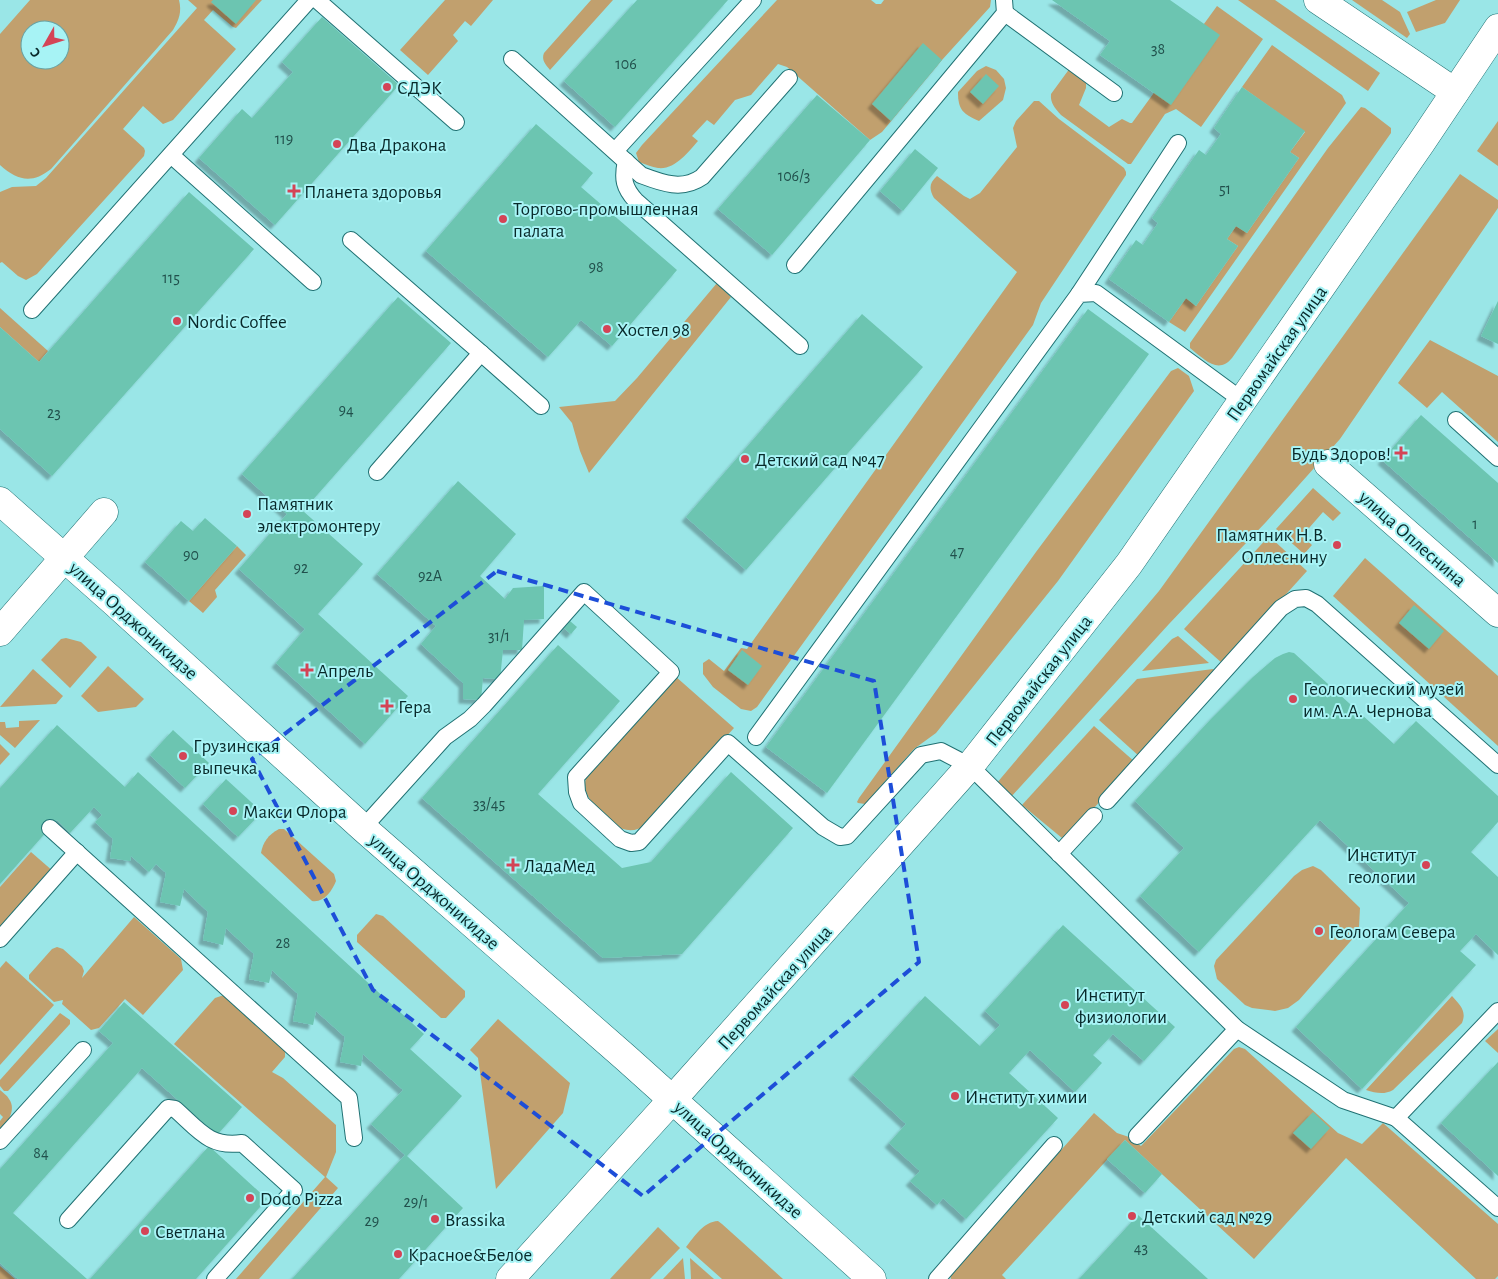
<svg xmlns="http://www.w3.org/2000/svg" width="1498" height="1279" viewBox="0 0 1498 1279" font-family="'Alegreya Sans',sans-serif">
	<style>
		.green { fill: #c1a06e; fill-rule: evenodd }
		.building { fill: #6cc5b1; filter: url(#shadow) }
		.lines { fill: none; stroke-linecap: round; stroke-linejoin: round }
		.service-casing { stroke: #207173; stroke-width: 18 }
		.minor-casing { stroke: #207173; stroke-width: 29 }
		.tertiary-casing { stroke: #207173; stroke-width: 29 }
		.secondary-casing { stroke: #207173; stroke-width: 29 }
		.service { stroke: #fff; stroke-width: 16 }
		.minor { stroke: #fff; stroke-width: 28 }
		.tertiary { stroke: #fff; stroke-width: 28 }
		.secondary { stroke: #fff; stroke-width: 28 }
		.marked { fill: none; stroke: #1d4ed8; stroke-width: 4; stroke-dasharray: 10 6; stroke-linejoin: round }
		.poi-dot { fill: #d44456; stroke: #a7f3f5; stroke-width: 2 }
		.labels { text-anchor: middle; stroke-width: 4; stroke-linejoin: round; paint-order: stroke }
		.number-label { font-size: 16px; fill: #21504c }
		.poi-label { font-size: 19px; fill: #08292a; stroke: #a7f3f5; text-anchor: start }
		.street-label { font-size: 19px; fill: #08292a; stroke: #a7f3f5 }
	</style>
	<defs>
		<filter id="shadow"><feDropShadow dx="-4.5" dy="4.5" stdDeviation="1" flood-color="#0004"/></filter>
	</defs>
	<rect width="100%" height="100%" fill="#9ae6e7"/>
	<g class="green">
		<path d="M30,0h149c3,12 0,20 -6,30l-122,139c-19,15 -33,12 -51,-4v-131zM30,30h30v30h-30z"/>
		<path d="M188,0h74l-26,28 -3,-1 -20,-17 -9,10 32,29 -63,71 -10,4 -20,-18 -20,23 21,19 1,3 -1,5 -107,118 -11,6 -8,-4 -16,-14 -2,1v-71l12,-5 24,-1 10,-8 151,-170z"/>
		<path d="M445,0h48l-22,26 -6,-5 -12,14 5,6 -30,34 -28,-25z"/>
		<path d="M591,0h22l-63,70c-4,-5 -9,-10 -6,-17z"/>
		<path d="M777,0h94l5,4h5l3,-4h107l-1,7 -48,53 -60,72 -12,8 -83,-73 -9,-3 -27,31 -16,5 -21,25 -7,-5 -15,16 6,5c-10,11 -23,29 -40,27 -6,-1 -13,-4 -19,-6l-3,-9 6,-8z"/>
		<path d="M1238,0h37l105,73 -12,18z"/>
		<path d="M1352,0h30l18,12 10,22 -3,4z"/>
		<path d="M1436,0h24l-15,23 -29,9 -9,-20z"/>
		<path d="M1217,6l46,33 -62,88 -25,-18 -11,5 -34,50h-3l-67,-49c-6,-7 -11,-12 -10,-21l19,-26 16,11v9l-7,17 30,22 13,-8 8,4h2z"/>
		<path d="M1272,45l70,50 4,8 -161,229 -16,-10 17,-24 10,8 42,-60 -11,-7 9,-13 11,7 52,-75 -9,-6 15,-20 -63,-45z"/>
		<path d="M986,66l10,4 8,9 2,9 -3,12 -24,21c-16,-7 -21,-11 -21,-29l19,-21z"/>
		<path d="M1034,101h5l20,18 65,49 2,4v3l-85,128 -8,22 -276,382 -6,4 -10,-2 -28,-22 -10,-13v-11l6,-4 15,12 17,-23 6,1 270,-377 -83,-74c-5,-9 -5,-15 3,-22l27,20 6,3 10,-6 37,-46 -4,-19 3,-7z"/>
		<path d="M1361,107l4,1 26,20v5l-159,225c-14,17 -28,1 -42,-10v-5l138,-195z"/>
		<path d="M1498,121v45l-21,-15z"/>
		<path d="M1460,174l38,26v8l-158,231 -74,83 -97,102 -159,174 -14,-14 163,-193z"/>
		<path d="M717,283l14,14 -142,176 -9,-22 -8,-28 -13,-16 56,-6 22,-23z"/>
		<path d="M0,308l48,43 -9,11 -39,-35z"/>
		<path d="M1430,340l68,36v66l-56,-50 -15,16 -29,-25z"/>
		<path d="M1178,368l11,8 5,15 -136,190 -122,152 -22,16 -49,55 -7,-1 -1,-1 2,-4 177,-246 135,-181z"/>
		<path d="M1313,488l28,25 -8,8 -10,-9 -21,24 10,9 -8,9 -28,-25z"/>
		<path d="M1269,536l38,35 -84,93 -39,-35z"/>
		<path d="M237,546l9,9 -31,35 2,7 -14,16 -14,-12z"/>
		<path d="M1365,558l133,118v70l-165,-150z"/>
		<path d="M1178,636l31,27 -67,8 30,-32z"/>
		<path d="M66,638l15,4 16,15 -27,31 -29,-28 20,-21z"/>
		<path d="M108,666l36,33 -8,8 -38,5 -17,-16z"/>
		<path d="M33,669l30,27 -7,8 -56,3z"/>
		<path d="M1213,669l3,3 -76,85 -41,-37 38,-41z"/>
		<path d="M675,676l59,52 -87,96c-19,14 -33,2 -47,-12 -9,-11 -18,-19 -14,-34z"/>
		<path d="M40,720l-25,28 -15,-13v-13h5l1,6 13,-1v-6z"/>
		<path d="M1094,726l41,36 -65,73 -8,3 -40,-33z"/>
		<path d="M0,744l10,10 -10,11z"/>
		<path d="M279,829h5l50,45 2,7c-4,10 -12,22 -24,20l-51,-48c2,-11 7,-18 18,-24z"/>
		<path d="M31,852l23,20 -54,59v-44z"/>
		<path d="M1313,866l8,4 39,38 -1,19 -3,8 -57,65 -11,8 -13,3 -23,-3 -7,-3 -28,-26 -3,-13 2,-6 78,-84 8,-6z"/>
		<path d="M376,914l7,2 82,75v6l-19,21h-5l-84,-76v-7z"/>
		<path d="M134,917l47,42 2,11 -40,45 -18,-16 -26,29 -8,2 -29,-26 1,-4 -9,2 -25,-23v-4l23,-26 5,-2 6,2 19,17 2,5 -2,7z"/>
		<path d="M6,961l48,44 -54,60v-97z"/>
		<path d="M224,995l61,54v8l-13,15 11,6 53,47v27l-10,25 12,11 -79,91h-23l89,-102 -151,-133 41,-46z"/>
		<path d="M1452,996c8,9 15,15 10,27l-69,67c-9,5 -17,3 -27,0z"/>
		<path d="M60,1013l10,7v4l-62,67h-4l-4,-5v-6z"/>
		<path d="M498,1019l72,64 -7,30 -67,76 -18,-131 -8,-8z"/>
		<path d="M1498,1029v24l-13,-12z"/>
		<path d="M1239,1047l6,2 93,84 24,11 21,-21 115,101v52l-3,3h-19l-130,-121 -92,101 -129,-119 -123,135 4,4h-55l-1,-4 144,-162 23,20 12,4 12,9 93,-97z"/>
		<path d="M0,1090c3,3 7,5 9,9 8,11 -2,24 -9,33v-11l3,-4 -3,-3z"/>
		<path d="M718,1221l4,3 61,55h-61l-36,-32c9,-11 17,-25 32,-26z"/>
		<path d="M658,1227l22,21 -30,31h-40z"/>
		<path d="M683,1258l2,21h-22z"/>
		<path d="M690,1258l24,21h-23z"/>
		<path d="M0,1266l15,13h-15z"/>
	</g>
	<g class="building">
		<path d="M213,0h43l-20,24 -25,-22z"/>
		<path d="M637,0h91l-113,127 -51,-46z"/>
		<path d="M1052,0h118l50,35 -49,70 -71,-50 10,-14z"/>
		<path d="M322,17l77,68 -124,140 -76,-67 43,-49 10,9 41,-46 -11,-10z"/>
		<path d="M923,43l19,17 -51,61 -19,-17z"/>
		<path d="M986,74l13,12 -16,18 -13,-12z"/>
		<path d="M1242,87l63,44 -15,21 9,6 -52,75 -11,-7 -9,13 11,7 -42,60 -10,-8 -17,24 -60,-43 27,-39 7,5 15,-22 -6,-5 47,-68 7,5 15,-21 -7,-6z"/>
		<path d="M817,95l53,45 -98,115 -54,-46z"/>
		<path d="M536,124l57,49 -12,14 96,83 -65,76 -31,-26 -33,37 -122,-106z"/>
		<path d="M915,149l23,19 -35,43 -23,-20z"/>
		<path d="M189,192l65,57 -202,227 -52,-47v-102l39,35z"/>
		<path d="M398,297l53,46 -148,168 60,53 -45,50 90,82 -43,48 -89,-81 29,-34 -66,-60 48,-55 -45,-40z"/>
		<path d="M1498,301v43l-17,-8z"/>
		<path d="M1088,309l61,45 -322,439 -61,-46z"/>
		<path d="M862,314l61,53 -177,203 -60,-53z"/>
		<path d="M1421,415l77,68v80l-116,-103z"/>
		<path d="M458,481l58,53 -36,42 25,23 8,-11 31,-2v33l-20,1 -2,30h-19l-3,29 -17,-1 -2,22 -18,-1v-16l-42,-39 15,-18 -59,-52z"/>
		<path d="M205,518l32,28 -48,55 -44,-39 36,-41 12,10z"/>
		<path d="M1414,605l30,26 -15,18 -30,-26z"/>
		<path d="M570,621l7,6 -6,7 -7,-6z"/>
		<path d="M558,645l62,56 -82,93 84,74 29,-6 80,-90 62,56 -111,126 -79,4 -181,-160z"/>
		<path d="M742,650l20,16 -14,19 -20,-15z"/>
		<path d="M1289,652l5,1 100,91 22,-23 82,75v26l-27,30 27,25v78l-22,-21 -16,17 16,14 -114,124 -66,-62 113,-124 -89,-83 -121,132 -59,-56 44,-48 -49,-47 76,-82 42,-42 22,-19 8,-4z"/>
		<path d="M57,725l68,62 13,-15 286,262 -14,15 52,47 -55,60 56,52 -64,71h-107l113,-124 -34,-31 32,-34 -40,-36 -2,12 -21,-4 5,-25 -29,-26 -3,14 -20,-4 5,-27 -26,-24 -3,13 -20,-4 5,-25 -28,-26 -3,17 -20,-5 5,-28 -24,-23 -4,17 -20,-4 6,-29 -10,-9 -7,8 -18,-16 -1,5 -20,-3 3,-19 -18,-17 7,-7 -8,-8 -24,26 -13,-13 -57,64v-96z"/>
		<path d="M173,730l36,33 -24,25 -35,-33z"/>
		<path d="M226,779l36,33 -24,25 -35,-33z"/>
		<path d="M1063,925l112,102 -31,34 -31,-27 -20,21 9,8 -27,29 -45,-42 -21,23 49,45 -92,101 -23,-21 -6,7 -27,-24 10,-10 -31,-28 17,-19 -53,-49 72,-79 55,50 20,-21 -15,-14z"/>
		<path d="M124,1002l118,105 -25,28 -75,-67 -129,145 74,66h-69l-18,-16v-94l113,-126 -14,-12z"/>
		<path d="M1498,1062v114l-57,-53z"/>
		<path d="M1313,1112l17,16 -19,21 -18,-16z"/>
		<path d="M1125,1140l37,34 -17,19 -38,-34z"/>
		<path d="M209,1146l58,53 -71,80h-106z"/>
		<path d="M1138,1215l70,64h-129z"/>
	</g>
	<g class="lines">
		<g class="service-casing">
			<g id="service">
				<path d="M317,0l139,122"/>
				<path d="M1005,13l109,80"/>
				<path d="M512,59l129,116c21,8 41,16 61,2l87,-99"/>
				<path d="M615,151l138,-151"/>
				<path d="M171,155l142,127"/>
				<path d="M626,161c-4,18 -2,27 10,40l164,145"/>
				<path d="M351,240l130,113 -104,119"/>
				<path d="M795,265l210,-252 -1,-13"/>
				<path d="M1079,294l99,-151"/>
				<path d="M32,310l277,-310"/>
				<path d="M481,353l60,53"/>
				<path d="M1456,420l42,38"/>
				<path d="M756,737l323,-443 17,-1 147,108"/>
				<path d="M1107,801l174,-193 14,-9 11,-1 11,6 181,161"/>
				<path d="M50,828l299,270 5,40"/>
				<path d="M363,828l82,-91 25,-18 14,-14 100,-113 87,80 -95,105 1,15 4,11 39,36 11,4 8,-1 89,-99 95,84 17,10 7,-1 74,-81 20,-4 29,15 267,263 106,71 53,18"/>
				<path d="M1059,854l35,-38"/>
				<path d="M0,939l77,-87"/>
				<path d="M1498,1011l-102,107 102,90"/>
				<path d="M1137,1136l100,-107"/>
				<path d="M0,1141l83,-91"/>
				<path d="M68,1220l100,-112 7,1c23,20 34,39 67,34l52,47 -79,89"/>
				<path d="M937,1279l117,-134"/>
			</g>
		</g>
		<g class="minor-casing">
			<path id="minor" d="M1328,464l170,149"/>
		</g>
		<g class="tertiary-casing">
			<g id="tertiary">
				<path d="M1318,0l137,92"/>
				<path d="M0,632l104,-120"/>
				<path d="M510,1279l162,-179"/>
			</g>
		</g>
		<g class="secondary-casing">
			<g id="secondary">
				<path d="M0,501l114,101 249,226 263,230 246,221"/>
				<path d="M672,1100l298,-334 159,-202 292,-421 77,-115"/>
			</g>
		</g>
		<use href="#service" class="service"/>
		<use href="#minor" class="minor"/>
		<use href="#tertiary" class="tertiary"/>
		<use href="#secondary" class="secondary"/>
	</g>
	<path class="marked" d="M497,571l377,110 45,281 -276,234 -270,-206 -121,-231z"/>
	<g class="poi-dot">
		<circle cx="387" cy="87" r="5"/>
		<circle cx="337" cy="144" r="5"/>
		<path d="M291.5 183.5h5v5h5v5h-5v5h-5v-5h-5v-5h5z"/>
		<circle cx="503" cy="219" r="5"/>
		<circle cx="177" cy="321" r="5"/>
		<circle cx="607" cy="329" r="5"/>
		<path d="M1398.5 445.5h5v5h5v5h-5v5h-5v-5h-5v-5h5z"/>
		<circle cx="745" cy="459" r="5"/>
		<circle cx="247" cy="514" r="5"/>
		<circle cx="1337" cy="545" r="5"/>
		<path d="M304.5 662.5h5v5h5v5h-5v5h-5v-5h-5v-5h5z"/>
		<circle cx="1293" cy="699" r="5"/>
		<path d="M384.5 698.5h5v5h5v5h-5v5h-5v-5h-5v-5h5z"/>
		<circle cx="183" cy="756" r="5"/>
		<circle cx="233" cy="811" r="5"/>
		<path d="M510.5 857.5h5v5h5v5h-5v5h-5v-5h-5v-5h5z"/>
		<circle cx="1426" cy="865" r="5"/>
		<circle cx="1319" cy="931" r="5"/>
		<circle cx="1065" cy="1005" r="5"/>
		<circle cx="955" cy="1096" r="5"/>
		<circle cx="250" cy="1198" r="5"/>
		<circle cx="1132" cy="1216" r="5"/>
		<circle cx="435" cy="1219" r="5"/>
		<circle cx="145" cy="1231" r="5"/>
		<circle cx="398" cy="1254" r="5"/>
	</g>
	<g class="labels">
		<g class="number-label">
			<text x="1158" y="54">38</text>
			<text x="626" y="69">106</text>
			<text x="284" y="144">119</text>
			<text x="794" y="181">106/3</text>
			<text x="1225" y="194">51</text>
			<text x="596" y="272">98</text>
			<text x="171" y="283">115</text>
			<text x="346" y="415">94</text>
			<text x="54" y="418">23</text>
			<text x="1475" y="529">1</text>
			<text x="957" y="557">47</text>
			<text x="191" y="560">90</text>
			<text x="301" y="573">92</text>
			<text x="430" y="581">92А</text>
			<text x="499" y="641">31/1</text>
			<text x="489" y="809">33/45</text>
			<text x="283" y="948">28</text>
			<text x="41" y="1158">84</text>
			<text x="416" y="1207">29/1</text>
			<text x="372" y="1226">29</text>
			<text x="1141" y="1253">43</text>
		</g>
		<g class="poi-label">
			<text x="397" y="94">СДЭК</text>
			<text x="347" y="151">Два Дракона</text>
			<text x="304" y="198">Планета здоровья</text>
			<text x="513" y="215">Торгово-промышленная<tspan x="513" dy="22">палата</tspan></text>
			<text x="187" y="328">Nordic Coffee</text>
			<text x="617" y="336">Хостел 98</text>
			<text x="1391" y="460" text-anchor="end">Будь Здоров!</text>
			<text x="755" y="466">Детский сад №47</text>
			<text x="257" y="510">Памятник<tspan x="257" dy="22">электромонтеру</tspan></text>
			<text x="1327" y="541" text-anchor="end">Памятник Н.В.<tspan x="1327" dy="22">Оплеснину</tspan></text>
			<text x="317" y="677">Апрель</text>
			<text x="1303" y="695">Геологический музей<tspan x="1303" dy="22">им. А.А. Чернова</tspan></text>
			<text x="398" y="713">Гера</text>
			<text x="193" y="752">Грузинская<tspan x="193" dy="22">выпечка</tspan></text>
			<text x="243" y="818">Макси Флора</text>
			<text x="1416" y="861" text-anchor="end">Институт<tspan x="1416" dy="22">геологии</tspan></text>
			<text x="524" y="872">ЛадаМед</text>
			<text x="1329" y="938">Геологам Севера</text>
			<text x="1075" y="1001">Институт<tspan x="1075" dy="22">физиологии</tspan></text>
			<text x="965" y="1103">Институт химии</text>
			<text x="260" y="1205">Dodo Pizza</text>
			<text x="1142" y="1223">Детский сад №29</text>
			<text x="445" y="1226">Brassika</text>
			<text x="155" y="1238">Светлана</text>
			<text x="408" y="1261">Красное&amp;Белое</text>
		</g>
		<g class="street-label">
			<text transform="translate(1276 353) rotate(-55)" y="7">Первомайская улица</text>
			<text transform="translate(1413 538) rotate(41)" y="7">улица Оплеснина</text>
			<text transform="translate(134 620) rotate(42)" y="7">улица Орджоникидзе</text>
			<text transform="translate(1038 680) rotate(-52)" y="7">Первомайская улица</text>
			<text transform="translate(435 891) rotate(41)" y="7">улица Орджоникидзе</text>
			<text transform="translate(774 987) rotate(-48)" y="7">Первомайская улица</text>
			<text transform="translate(739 1159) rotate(42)" y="7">улица Орджоникидзе</text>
		</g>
	</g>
	<g transform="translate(45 45) rotate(231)"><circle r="24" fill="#a7f3f5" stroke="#67a2a4"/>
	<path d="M0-4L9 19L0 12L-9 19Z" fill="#d44456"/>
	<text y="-8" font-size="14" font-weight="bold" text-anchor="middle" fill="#08292a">С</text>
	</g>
</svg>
